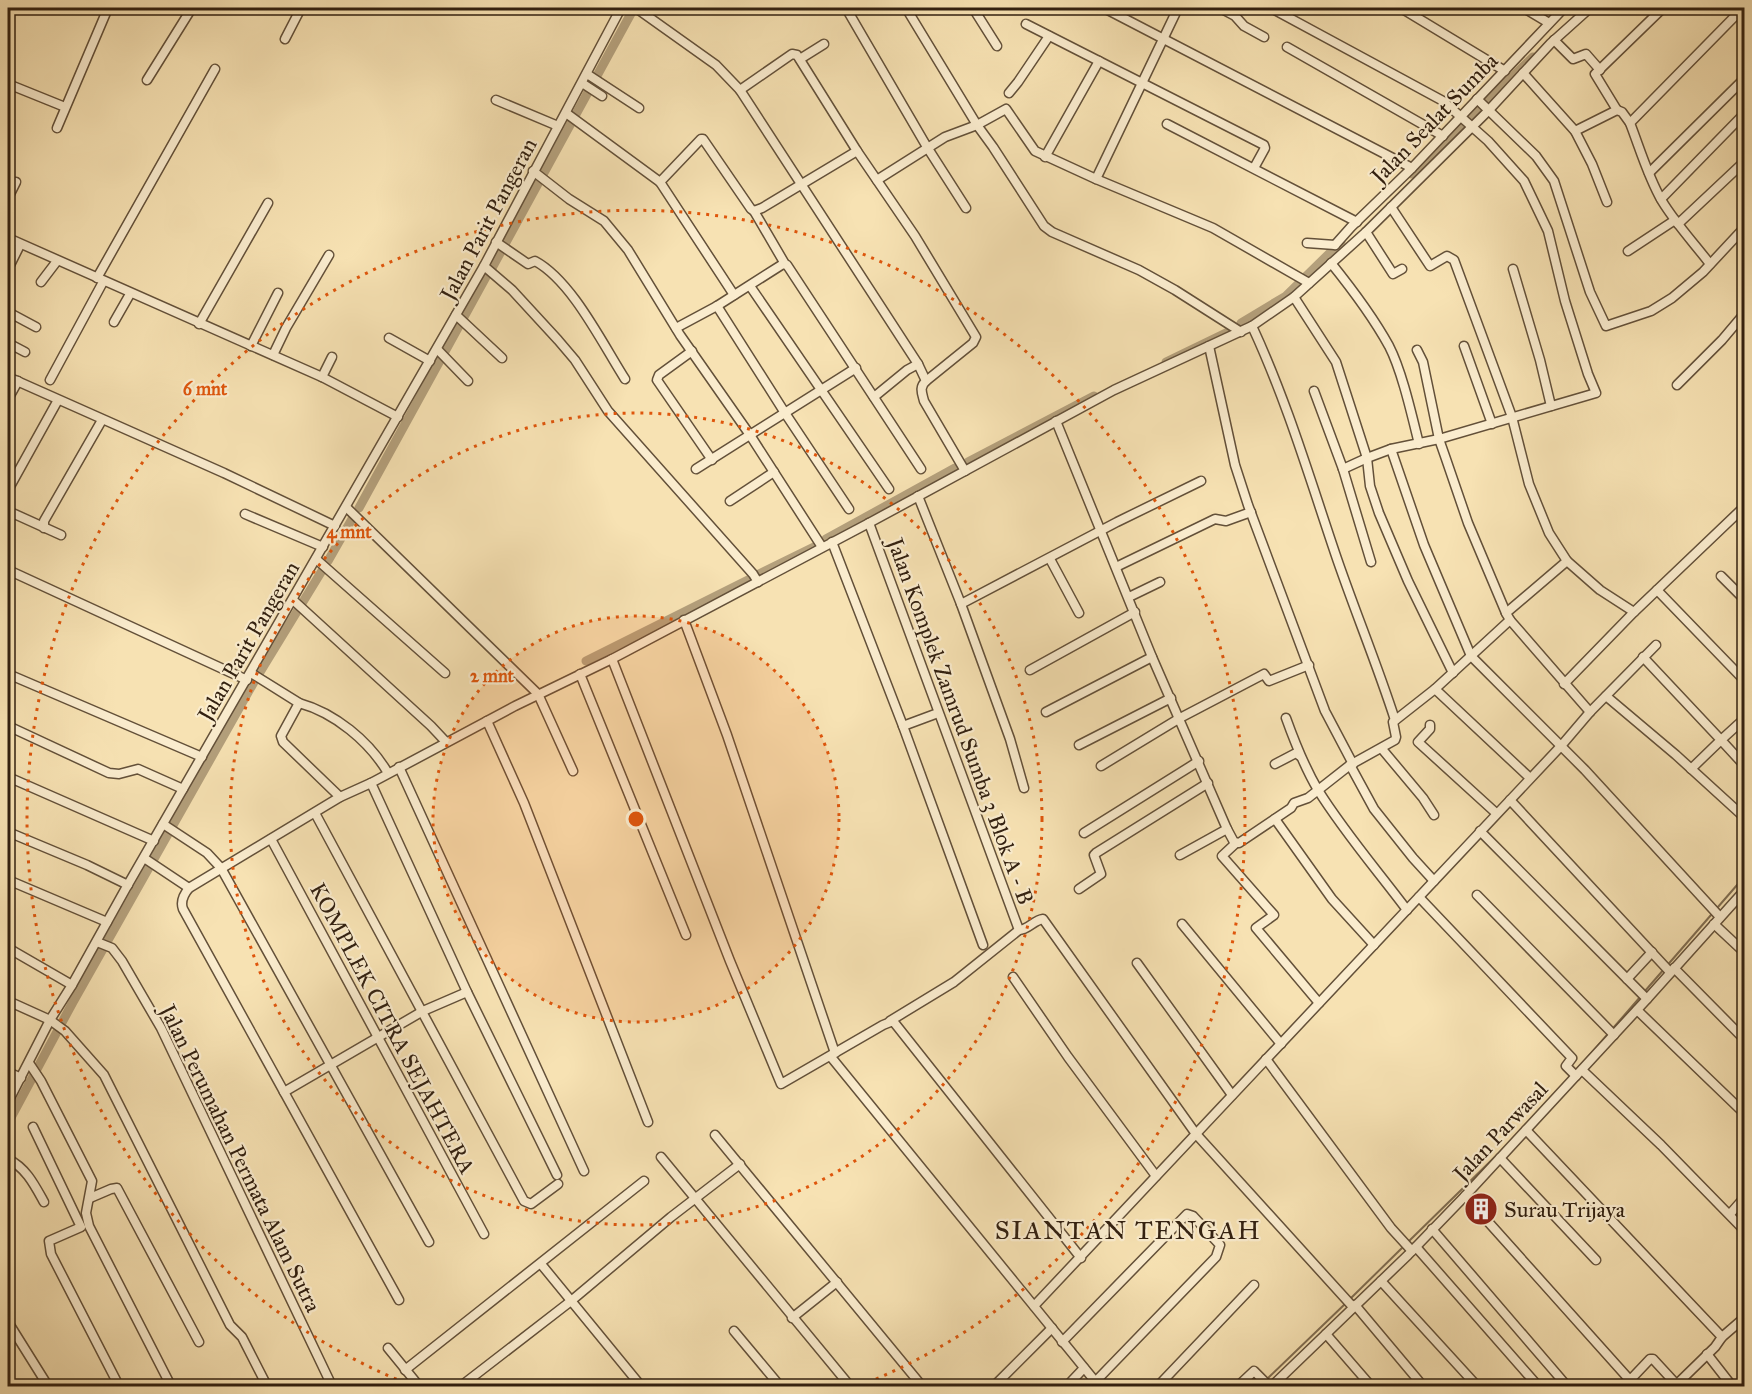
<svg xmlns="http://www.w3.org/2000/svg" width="1752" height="1394" viewBox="0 0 1752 1394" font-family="'IM FELL Great Primer',serif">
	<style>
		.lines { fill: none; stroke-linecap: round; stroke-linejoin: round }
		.stream { stroke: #806d51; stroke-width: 2 }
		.canal { stroke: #b4a07c; stroke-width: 9 }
		.minor-casing { stroke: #635039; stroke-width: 11 }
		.minor { stroke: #faecce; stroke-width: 8 }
		.ring { fill: none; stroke: #df560c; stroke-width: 3; stroke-dasharray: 3 6 }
		.labels { text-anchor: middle; stroke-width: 4.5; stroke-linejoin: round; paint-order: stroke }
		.street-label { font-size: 22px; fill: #322010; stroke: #faecce }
		.poi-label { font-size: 22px; fill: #322010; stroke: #faecce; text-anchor: start }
		.quarter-label { font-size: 26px; letter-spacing: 1.5px; fill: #322010; stroke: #faecce }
		.centre { fill: #df560c; stroke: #faecce; stroke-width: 3 }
		.ring-label { font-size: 18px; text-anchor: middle; font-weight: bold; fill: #df560c; stroke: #faecce; stroke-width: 4.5; stroke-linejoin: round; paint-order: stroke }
	</style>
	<rect width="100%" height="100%" fill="#f7e2b3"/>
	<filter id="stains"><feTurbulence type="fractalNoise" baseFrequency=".00333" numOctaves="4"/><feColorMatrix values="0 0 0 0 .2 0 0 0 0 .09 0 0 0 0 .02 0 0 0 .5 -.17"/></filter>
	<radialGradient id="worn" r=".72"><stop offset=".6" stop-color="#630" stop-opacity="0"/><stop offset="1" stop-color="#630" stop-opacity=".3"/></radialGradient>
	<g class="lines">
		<g class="stream">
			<path d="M1645,991l99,-114"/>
			<path d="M1580,1066l61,-70"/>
			<path d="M1408,1242l97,-95"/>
			<path d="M1350,1299l54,-53"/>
			<path d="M1266,1380l80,-77"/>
		</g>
		<g class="canal">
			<path d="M1411,174l122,-117"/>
			<path d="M492,268l142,-260"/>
			<path d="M1241,323l45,-27 55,-54"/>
			<path d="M1166,362l62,-30"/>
			<path d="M968,462l126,-66"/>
			<path d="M359,508l128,-233"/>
			<path d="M826,539l129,-71"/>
			<path d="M328,561l24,-42"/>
			<path d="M759,574l57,-28"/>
			<path d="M586,661l164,-82"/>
			<path d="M8,1123l65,-121 181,-320 69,-113"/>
		</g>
		<g class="minor-casing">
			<g id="minor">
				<path d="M636,8l80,57 24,25 178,274 8,17c-7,6 -4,12 -2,20l41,70"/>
				<path d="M846,8l81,139 39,61"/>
				<path d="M906,8l71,117 16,22 51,79 8,6 87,38 36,20 66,42"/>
				<path d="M973,8l24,38"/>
				<path d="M1104,8l308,160"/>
				<path d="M1178,8l-82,171 117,49 96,55"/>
				<path d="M1220,8l15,8 9,10 20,11"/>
				<path d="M1271,8l172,93 45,40 36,40 24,50 17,70 23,73 8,19 -157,46 -48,10 -24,9 -24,11"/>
				<path d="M1401,8l104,63"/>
				<path d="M1524,8l25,15"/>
				<path d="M1026,24l238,121 1,3 -11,20"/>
				<path d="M285,39l16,-31"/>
				<path d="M1554,40l19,19 13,-5 14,16"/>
				<path d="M1287,47l156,89"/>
				<path d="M800,59l24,-15"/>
				<path d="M1523,73l52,58 17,33 15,38"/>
				<path d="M587,74l52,34"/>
				<path d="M147,80l43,-69 -5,-3"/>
				<path d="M582,83l20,13"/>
				<path d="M8,84l57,23"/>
				<path d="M740,90l52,-36 5,1 60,96 58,85 61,101 -3,6 -47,38"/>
				<path d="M1009,93l9,-11 31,-46"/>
				<path d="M1477,99l59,57 18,25 36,111 16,34 45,-15 21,-13 31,-26 41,-44"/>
				<path d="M496,100l62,26"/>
				<path d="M1617,110l-22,-36 68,-66"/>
				<path d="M566,113l94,69 41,-43h2l48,70 3,2 8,-3 95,-57"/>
				<path d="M1167,124l190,98"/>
				<path d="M57,128l51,-120"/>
				<path d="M1575,131l42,-21 5,2 8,11"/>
				<path d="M1045,157l54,-96"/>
				<path d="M533,171l36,28 35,22 24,29 52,85 70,100 72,112"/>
				<path d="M1649,173l95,-94"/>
				<path d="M877,180l68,-43 32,-12 29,-16 29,42 61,28"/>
				<path d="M660,182l74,113"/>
				<path d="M8,198l8,-16"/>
				<path d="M1661,199l83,-85"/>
				<path d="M754,211l31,53"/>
				<path d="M1678,224l66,-62"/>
				<path d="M1366,232l27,42 9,-5"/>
				<path d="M8,238l314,139 76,40"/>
				<path d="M496,242l32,22 7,-3c37,20 67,82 90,118"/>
				<path d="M1307,243l28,2"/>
				<path d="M1335,245l16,-18 61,-59 152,-160"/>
				<path d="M1628,251l47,-31"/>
				<path d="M1331,263c21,26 42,54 58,83 13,25 23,70 30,98"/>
				<path d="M1710,264c-16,-21 -34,-40 -48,-63 -14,-24 -22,-52 -32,-78l113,-115"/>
				<path d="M484,266l28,24 46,50 17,20 33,51 145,163 5,8"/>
				<path d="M8,269l12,-24"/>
				<path d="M1513,269l27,91 11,46"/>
				<path d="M97,278l118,-209"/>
				<path d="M41,282l16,-21"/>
				<path d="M750,286l139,203"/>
				<path d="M1294,297l42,65 31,96 3,28 9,27 29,68 45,92"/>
				<path d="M717,306l68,107 64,96"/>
				<path d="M8,312l28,15"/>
				<path d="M456,315l46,43"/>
				<path d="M114,322l16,-28"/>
				<path d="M199,324l69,-121"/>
				<path d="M1252,326c34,73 57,150 83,227 19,56 42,111 60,167"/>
				<path d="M676,328l41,-22 66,-42 4,1 134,204"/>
				<path d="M389,338l41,23"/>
				<path d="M8,343l17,9"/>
				<path d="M251,346l27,-53"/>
				<path d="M1209,346l26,119 13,40 77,206 28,53"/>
				<path d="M1464,346l28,78"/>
				<path d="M437,349l31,32"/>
				<path d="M1417,350l6,12 16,77 7,20 22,64 38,90"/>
				<path d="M692,351l-33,24 -2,5 55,80"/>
				<path d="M273,355l13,-27 43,-73"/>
				<path d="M8,377l216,96 111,53"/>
				<path d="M322,377l10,-20"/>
				<path d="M50,380l53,-98"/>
				<path d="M1677,385l45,-45 22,-26"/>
				<path d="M1314,391l29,78 28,93"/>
				<path d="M874,397l33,-27 11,-6"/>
				<path d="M8,399l10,-18"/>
				<path d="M1056,421l96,236 75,172 7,13 5,1 52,-35 3,-5 14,-5 42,-33 45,-25 1,-3 -3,-15 42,-33 75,-69 -4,-7 61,-52 -18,-28 -20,-49 -17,-67 -58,-157 -7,-4 -17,10 -39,-59"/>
				<path d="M1391,449l33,96 47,111 114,114 135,147"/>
				<path d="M696,469l160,-101"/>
				<path d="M8,490l50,-90"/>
				<path d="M918,496l43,108"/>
				<path d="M730,501l44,-29"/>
				<path d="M346,507l192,187 35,77"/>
				<path d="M8,511l53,24"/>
				<path d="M245,514l78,33"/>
				<path d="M869,523l150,407"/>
				<path d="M44,528v-7l58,-101"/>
				<path d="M832,542l71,184 80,219"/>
				<path d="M316,559l129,114"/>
				<path d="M1050,559l29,54"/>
				<path d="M1567,561l33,29 34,22"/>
				<path d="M1116,567l99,-48 11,2 25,-9"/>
				<path d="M8,570l239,110"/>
				<path d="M1721,576l23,23"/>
				<path d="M1657,590l87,90"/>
				<path d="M1129,597l31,-15"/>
				<path d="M293,600l138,126 15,16"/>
				<path d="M684,620l43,115 108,318"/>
				<path d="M1510,620l80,92"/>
				<path d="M1643,657l78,83 -30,29"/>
				<path d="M612,659l118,302 51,123 102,-59 10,-4 188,237"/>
				<path d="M1030,670l105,-58"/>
				<path d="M251,673l48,30 -18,33 2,6 57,55"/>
				<path d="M8,674l194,83"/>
				<path d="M580,674l106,261"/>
				<path d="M1564,684l70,-72 110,-105"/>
				<path d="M1435,689l95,89"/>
				<path d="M1606,696l70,59 68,62"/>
				<path d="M299,703c36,10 70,38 89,70"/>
				<path d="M1046,712l106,-55"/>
				<path d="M1286,718c9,25 19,50 32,72 26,42 59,80 89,120"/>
				<path d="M1744,719l-23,21 23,25"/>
				<path d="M487,721l37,82 124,319"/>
				<path d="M1430,725v4l-12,13 78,71"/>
				<path d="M8,726l101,47 10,1 19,-5 45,20"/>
				<path d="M903,726l35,-13"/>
				<path d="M1079,745l92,-47"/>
				<path d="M1382,749l41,49 11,17"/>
				<path d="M1275,764l21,-11 4,3"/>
				<path d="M1350,765l24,44 39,49 21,23"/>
				<path d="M1101,766l79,-48 84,-44 5,7 40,-16"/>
				<path d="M399,767l185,404"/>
				<path d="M8,777l146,64"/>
				<path d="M371,783l96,209 90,183"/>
				<path d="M1024,788l-14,-49 -49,-135 156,-82 84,-41"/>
				<path d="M1510,800l160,172"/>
				<path d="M315,813l209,388 7,3 27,-20"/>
				<path d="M1275,819l57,80 42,46"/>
				<path d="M163,824l44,29 14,15 208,374"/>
				<path d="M1480,831l167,168"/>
				<path d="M8,832l79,33 41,20"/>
				<path d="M1084,833l115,-72"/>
				<path d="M271,839l213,395"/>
				<path d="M1236,843l-14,13 52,59 -18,13 63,75"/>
				<path d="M1180,855l47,-26"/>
				<path d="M144,858l45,30"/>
				<path d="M8,880l99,42"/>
				<path d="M1079,889l22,-15 -7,-19 2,-2 112,-70"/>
				<path d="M1477,895l137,140"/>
				<path d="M1419,897l153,161 -6,8 10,10"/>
				<path d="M1182,924l99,120"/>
				<path d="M1714,924l30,28"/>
				<path d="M97,942l15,6 10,13 39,67 171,358"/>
				<path d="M8,948l64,37"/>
				<path d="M1137,963l95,132"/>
				<path d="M1674,968l70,71"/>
				<path d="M1013,977l55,80 88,119"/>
				<path d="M1627,979l25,-27"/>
				<path d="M8,1001l42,19 15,11 39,44 126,250 12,12 25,49"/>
				<path d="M1637,1010l107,103"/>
				<path d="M890,1021l64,-39 65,-52c9,0 15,-10 24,-11l153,215 157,173"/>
				<path d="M831,1057l268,329"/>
				<path d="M1266,1059l125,169 21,23"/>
				<path d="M29,1063l12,18 51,100 -6,32 3,13 82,160"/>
				<path d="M1582,1070l79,75 83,85"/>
				<path d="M8,1072l13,6"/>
				<path d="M284,1092l139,-81 44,-19"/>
				<path d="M8,1102l42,-82 22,-35 54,-97 358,-622 137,-258"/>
				<path d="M33,1127l48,100 -32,14 2,13 68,132"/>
				<path d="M1526,1130l196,207"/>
				<path d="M715,1135l207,251"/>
				<path d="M661,1157l189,229"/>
				<path d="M1500,1158l96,102"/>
				<path d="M8,1159c18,9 26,25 36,43"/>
				<path d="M1465,1196l163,182h4l18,-19h3l24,26"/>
				<path d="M90,1198l21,-9 6,-1 82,154"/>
				<path d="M1730,1214l14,-16"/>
				<path d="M1432,1229l135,157"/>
				<path d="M1416,1247l122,139"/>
				<path d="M541,1264l100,122"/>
				<path d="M1381,1281l96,105"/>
				<path d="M399,1300l-216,-391c-3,-8 1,-15 6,-21l151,-91 31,-14 144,-77 97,-47 257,-136 245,-133 138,-64 42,-29 72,-65 122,-121 63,-68 39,-35"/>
				<path d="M1355,1305l68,81"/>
				<path d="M1034,1306l527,-560 29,-34 66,-67"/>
				<path d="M792,1318l45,-36"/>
				<path d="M8,1322l40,64"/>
				<path d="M734,1331l46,55"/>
				<path d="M1326,1334l45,52"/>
				<path d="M1062,1342l125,-128 6,2 27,29 -4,12 -121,125"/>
				<path d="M388,1348l31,38"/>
				<path d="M1707,1354l25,32"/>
				<path d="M405,1370l239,-189"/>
				<path d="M461,1386l110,-85 100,-84 69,-53"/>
				<path d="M994,1386l58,-58"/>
				<path d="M1067,1386l17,-18"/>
				<path d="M1158,1386l96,-101"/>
				<path d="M1238,1386l16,-15 15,15"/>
				<path d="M1272,1386l136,-131 57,-59 182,-197 97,-108"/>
				<path d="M1675,1386l40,-39 7,-10 22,-19"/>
			</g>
		</g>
		<use href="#minor" class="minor"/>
	</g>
	<circle cx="636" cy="819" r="203" fill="#df560c" fill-opacity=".12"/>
	<g class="ring">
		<circle cx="636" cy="819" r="203"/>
		<circle cx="636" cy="819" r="406"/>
		<path d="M413 1386A609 609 0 1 1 859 1386"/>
	</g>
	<defs>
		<g id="building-disc" transform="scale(1.725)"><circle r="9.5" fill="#8f2418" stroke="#faecce"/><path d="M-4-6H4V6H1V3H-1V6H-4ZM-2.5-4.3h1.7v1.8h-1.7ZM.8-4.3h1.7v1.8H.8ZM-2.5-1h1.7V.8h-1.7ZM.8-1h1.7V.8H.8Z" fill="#fff"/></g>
	</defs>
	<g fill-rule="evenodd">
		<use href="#building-disc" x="1481" y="1209"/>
	</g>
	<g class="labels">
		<g class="street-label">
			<text transform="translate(1434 118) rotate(-46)" y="8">Jalan Sealat Sumba</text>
			<text transform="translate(488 219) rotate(-62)" y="8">Jalan Parit Pangeran</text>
			<text transform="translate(248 641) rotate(-60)" y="8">Jalan Parit Pangeran</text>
			<text transform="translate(961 721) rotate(70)" y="8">Jalan Komplek Zamrud Sumba 3 Blok A - B</text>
			<text transform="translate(393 1028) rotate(62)" y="8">KOMPLEK CITRA SEJAHTERA</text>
			<text transform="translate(1500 1131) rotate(-47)" y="8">Jalan Parwasal</text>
			<text transform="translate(241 1158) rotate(64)" y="8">Jalan Perumahan Permata Alam Sutra</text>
		</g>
		<g class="poi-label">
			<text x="1504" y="1217">Surau Trijaya</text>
		</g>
		<g class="quarter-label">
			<text x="1128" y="1239">SIANTAN TENGAH</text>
		</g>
	</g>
	<circle cx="636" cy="819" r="9" class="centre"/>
	<g class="ring-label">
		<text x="205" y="395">6 mnt</text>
		<text x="349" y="538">4 mnt</text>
		<text x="492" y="682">2 mnt</text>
	</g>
	<rect width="1752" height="1394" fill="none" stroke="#f7e2b3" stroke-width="30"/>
	<rect x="9" y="9" width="1734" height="1376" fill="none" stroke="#322010" stroke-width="3"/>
	<rect x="15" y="15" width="1722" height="1364" fill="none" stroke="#322010" stroke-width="1.5"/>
	<rect width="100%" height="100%" filter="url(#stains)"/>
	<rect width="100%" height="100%" fill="url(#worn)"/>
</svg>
